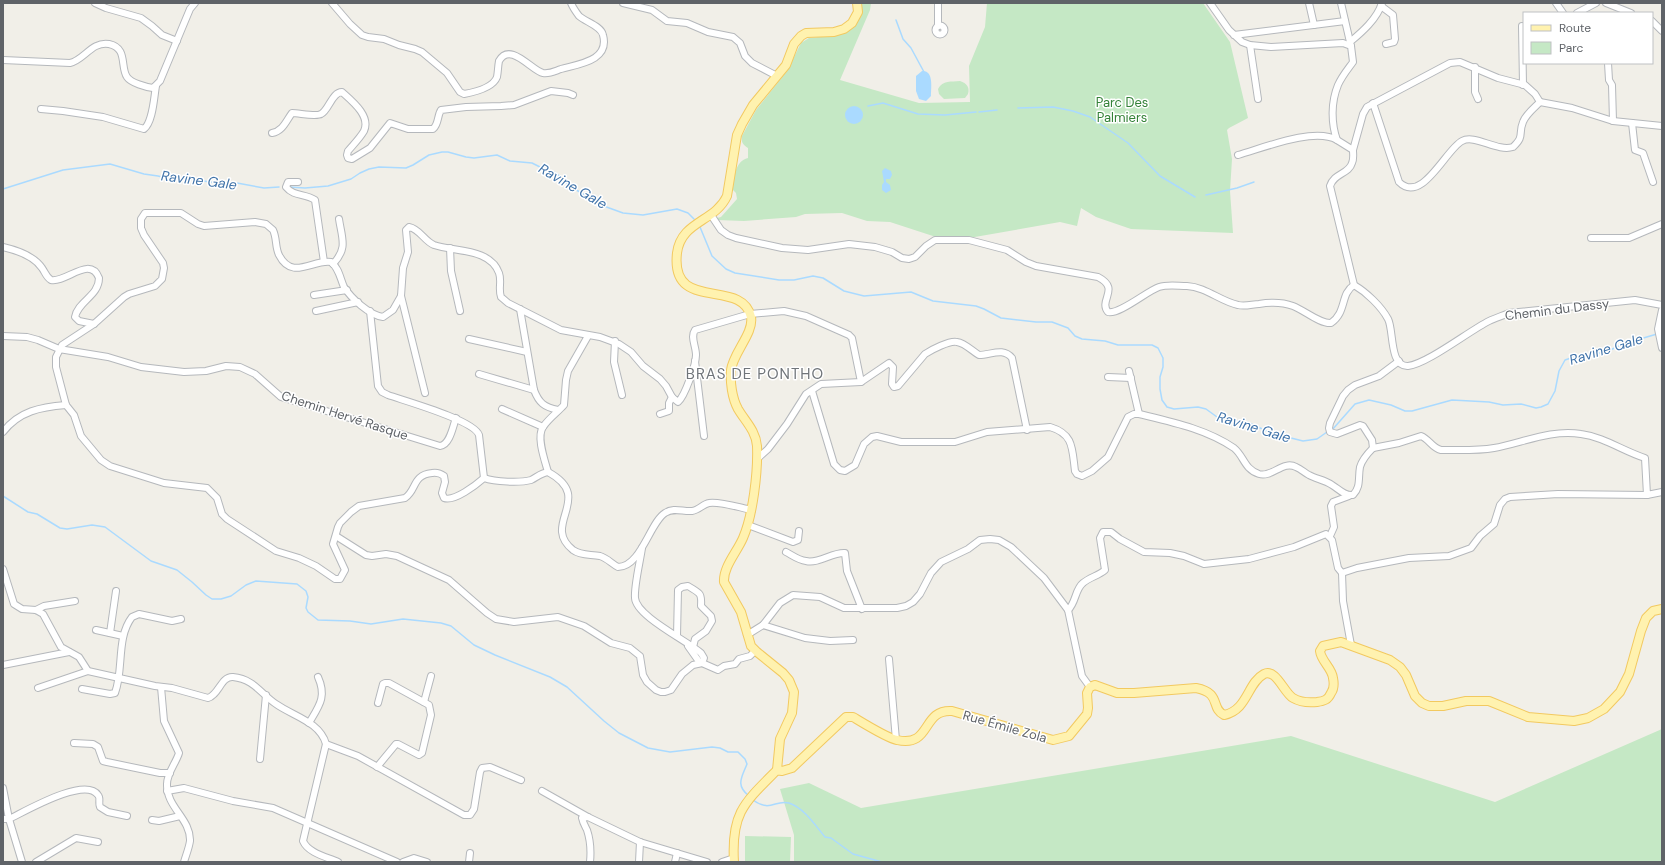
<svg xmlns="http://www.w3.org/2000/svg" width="1665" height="865" viewBox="0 0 1665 865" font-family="'DM Sans',sans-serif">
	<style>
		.green { fill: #c5e8c5 }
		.water { fill: #aadaff }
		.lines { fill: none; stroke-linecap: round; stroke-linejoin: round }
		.stream { stroke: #aadaff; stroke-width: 1.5 }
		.minor-casing { stroke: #b5b8bc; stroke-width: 8 }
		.major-casing { stroke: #f2c960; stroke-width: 10 }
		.minor { stroke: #fff; stroke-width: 6 }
		.major { stroke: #fff2af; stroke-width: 8 }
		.labels { text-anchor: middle; stroke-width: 3; stroke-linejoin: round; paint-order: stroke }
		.park-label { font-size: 13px; fill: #348238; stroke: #fff }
		.street-label { font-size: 13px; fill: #5f6368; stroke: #fff }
		.water-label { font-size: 14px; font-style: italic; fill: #4174aa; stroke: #fff }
		.quarter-label { font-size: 15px; letter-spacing: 1px; fill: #70757a; stroke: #fff }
	</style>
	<rect width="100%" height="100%" fill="#f1efe8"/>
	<g class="green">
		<path d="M861,3h10l-1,7 -30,70 79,23 51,-1 -1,-36 16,-39 2,-24h216l27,39 18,76 -19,10 -2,2 5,29 -2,32 3,42 -102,-4 -35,-12 -15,-9 -4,18 -17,-4 -91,16 -33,-1 -46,-15 -23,-1 -25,-8 -37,1 -9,3 -52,4 -27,-1v-2l4,-1 16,-18 -1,-6 -4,-4c2,-11 3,-28 16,-31v-10c-5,-3 -7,-6 -6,-12l14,-26 31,-39 14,-28 8,-5 30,-3 11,-6 12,-15z"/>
		<path d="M960,81c7,2 10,7 8,13l-3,4 -21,1 -5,-5 -1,-5c5,-9 13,-7 22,-8z"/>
		<path d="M1662,729v133h-868v-27l-14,-46 29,-6 52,25 430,-72 204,66z"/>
		<path d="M745,836l46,1 -1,25h-45z"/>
	</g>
	<g class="water">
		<path d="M922,71c12,-1 9,17 9,25l-5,5 -7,-2 -3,-8v-15z"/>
		<circle cx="854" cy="115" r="9"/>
		<path d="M885,168l6,3 1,4 -2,4h-4v3l4,3 1,5 -5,3 -4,-3v-5l2,-3 -2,-11z"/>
	</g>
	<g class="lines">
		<g class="stream">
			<path d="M896,20l7,19 8,9 13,24"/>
			<path d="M868,106l15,-3 35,11 27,1 31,-3"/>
			<path d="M1018,108l35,-1 20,4 17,6 38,26 32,33 35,21"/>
			<path d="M979,112l18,-2"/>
			<path d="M289,187l16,1 23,-2 23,-7 9,-6 9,-4 10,-2 27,1 7,-3 16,-10 13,-3h6l18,5 8,1 23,-3 13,6 22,2 8,4 16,6 14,13 21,13 10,6 22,8 20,2 34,-6 11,4 6,6"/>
			<path d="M3,189l60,-19 47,-6 34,10 14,2 16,4 20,-1 15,3 28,1 27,5 15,-1"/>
			<path d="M1206,195l31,-7 17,-6"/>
			<path d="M700,227l12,29 14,13 9,4 44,7h15l19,-4 10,2 21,13 20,5 47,-4 22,9 43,5 8,3 17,9 35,4h16l16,6 7,8 7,3 23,2 13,4h34l6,3 5,10v9l-3,10v12l2,11 5,7 7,2 24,-2 8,2 11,8 8,3 22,2 24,11 32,8 14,-2 10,-7"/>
			<path d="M1332,430l23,-26 14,-4 22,5 14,6h7l40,-11 37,2 14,3 18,-1 15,4 5,-1 7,-3 7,-13 4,-20 6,-11 9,-3 32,-5 17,-8 34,-10"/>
			<path d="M3,496l25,16 9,2 23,14 7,1 25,-4 13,2 46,34 26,9 15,12 14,13 6,4h9l10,-3 15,-11 10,-4 41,3 9,7 2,6 -2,11 2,4 10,8 32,1 21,3 32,-5 38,4 10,3 23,19 21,10 55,22 17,10 37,34 15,12 29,15 22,4 42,-5 8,1 8,4h10l7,7 2,5c-5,13 -12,21 2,32"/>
			<path d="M753,800c18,13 22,-1 36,3 15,5 26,22 36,34l6,1 22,16 29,8"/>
		</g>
		<g class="minor-casing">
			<g id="minor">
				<path d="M95,3l11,5 35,10 11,8 10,9 15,6"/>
				<path d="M332,3l18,21 12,11 6,2 16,2 15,6 16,4 7,3 25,21 13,19 4,2c11,-2 29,-6 33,-17 1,-5 1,-11 2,-16 11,-20 33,10 44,12 7,1 12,-2 18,-4 17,-5 49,-8 42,-34 -2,-9 -17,-13 -24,-19 -3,-4 -6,-8 -8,-13"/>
				<path d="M623,3l29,7 15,11 20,2 21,9 25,5 7,6 5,13 7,7 25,13"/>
				<path d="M1210,3l19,27 13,12 8,3 21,2 72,-4 8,3 2,16c-5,7 -11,14 -15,23 -7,17 -7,38 -1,55l16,10c0,4 1,9 -1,13 -3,11 -18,10 -22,23l24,99c12,7 27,21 34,34 6,11 1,48 20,47 19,-2 61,-35 81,-45 6,-3 13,-5 20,-8l126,-13 27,5"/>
				<path d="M1309,3l5,22"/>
				<path d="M1341,3l9,39"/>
				<path d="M1556,3l7,10"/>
				<path d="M1606,3l25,10"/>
				<path d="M1381,6l12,9 2,24 -1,3 -8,2"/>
				<path d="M1577,13l19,-10"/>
				<path d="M1652,21l10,10"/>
				<circle cx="940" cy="30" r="4.5"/>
				<path d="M938,26v-23"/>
				<path d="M1522,26l1,59"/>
				<path d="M1234,35l111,-14"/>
				<path d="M1250,45l8,54"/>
				<path d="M1351,46l-1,-4c12,-10 27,-23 32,-39"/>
				<path d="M3,60l67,3c14,-3 22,-22 39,-19 19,4 11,23 18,33 4,6 19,10 26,11l7,-7 30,-72 5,-6"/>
				<path d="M1608,63l1,17 3,5 1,36"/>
				<path d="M1475,67v25l3,7"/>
				<path d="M1540,102l32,6 41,13 49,5"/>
				<path d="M1373,103l26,79c23,23 47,-33 63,-41 13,-7 35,11 51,6 12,-11 5,-13 10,-25 3,-8 11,-14 17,-20"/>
				<path d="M41,109l22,2 40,6 41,12c9,-7 10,-32 12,-43"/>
				<path d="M1632,123l3,27 8,3 10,29"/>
				<path d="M272,133c11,-2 14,-12 20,-20 7,0 24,4 29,1 8,-4 11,-22 21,-22 10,9 29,24 22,39 -4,7 -11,14 -16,20l-1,4 1,3 4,1 18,-11 20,-25 18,6h25c6,-5 4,-13 8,-19l25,-3 35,-1 13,-1 37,-14 17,2 5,2"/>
				<path d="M1353,150l10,-36 4,-7 83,-44 10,-1 38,16 27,7 10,9 5,8"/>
				<path d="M1238,155c25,-7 76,-28 99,-15"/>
				<path d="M298,182h-10l-2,5c8,10 19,6 29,13l9,62"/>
				<path d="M711,215l10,15 7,5 8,3 46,10 26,2 41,-6 26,3 17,5 10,6 7,1 6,-2 11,-11 9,-6h34l38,10 19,12 10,4 62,11c23,12 0,23 10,35 11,3 39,-21 51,-25 9,-3 19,-1 28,-1 19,1 33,15 51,19 7,2 15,-1 21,-1 12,-2 23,-2 34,2 11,4 27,18 38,17 16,-11 9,-29 23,-38"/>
				<path d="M1591,238h38l33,-14"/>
				<path d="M3,247c13,3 31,9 39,21 3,4 4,9 9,12 15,3 39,-25 48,-2 0,18 -21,23 -24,39l4,4 15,3"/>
				<path d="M450,248l1,23 9,40"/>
				<path d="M333,264c15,-16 9,-25 6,-45"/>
				<path d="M314,295l33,-5"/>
				<path d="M401,296l24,97"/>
				<path d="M520,309l14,81c5,13 10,17 24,20"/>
				<path d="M1662,310l-4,19 4,19"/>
				<path d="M316,311l42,-9"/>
				<path d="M370,311l8,75 4,6 6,3c17,6 86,25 91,40l5,43"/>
				<path d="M3,336l24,1 11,3 21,9 49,8 33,10 43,5 22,-1 20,-5 14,1 15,7 26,23 159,49c10,-1 13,-20 16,-28"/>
				<path d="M469,339l58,13"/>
				<path d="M615,341l-1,21 8,33"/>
				<path d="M695,361l9,75"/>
				<path d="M1129,371l10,43"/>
				<path d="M479,374l55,16"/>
				<path d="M1108,377l23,1"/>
				<path d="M812,391l22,73 6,6 5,1 10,-6 9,-21 8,-7 5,-1 24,6h54l32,-10 63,-5c24,7 22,22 25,44l2,3 5,2 10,-5 16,-14 20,-40 6,-3h5c33,8 67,15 95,34 10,8 10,21 25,26 13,4 24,-14 37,-7 5,2 9,6 13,8 7,4 16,5 23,10 7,4 12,11 21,10 8,-8 5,-17 7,-28 2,-7 8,-14 13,-19l26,-5 22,-7c8,3 11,12 20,14 17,0 36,1 53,-2 28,-5 57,-19 87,-14 23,3 42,17 64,24l2,37 15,-3"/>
				<path d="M502,409l41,18"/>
				<path d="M660,414l9,-3v-8l3,-6"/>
				<path d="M3,432c16,-21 38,-25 63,-27"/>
				<path d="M1373,448l-1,-8 -9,-14 -3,-1 -23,9 -7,-2 -1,-4 1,-5 13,-27 5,-6 7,-5 24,-9 20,-15"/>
				<path d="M757,459l11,-10 19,-25 19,-30 15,-10 40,-2 28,-19 4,4 -1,17 2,3 4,-1 27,-32c6,-4 25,-14 32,-12 8,1 15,9 22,13 12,0 24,-8 33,3l15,72"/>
				<path d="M548,472c-3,-11 -12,-35 -5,-45 6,-9 15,-15 21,-22l2,-25 2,-9 20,-35"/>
				<path d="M752,510c-11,-2 -33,-9 -43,-7 -6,1 -10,7 -17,8 -9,1 -18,-4 -27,2 -15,9 -24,54 -47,54 -6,-3 -11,-9 -18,-11 -9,-2 -19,0 -27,-6 -33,-26 23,-52 -25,-78 -7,1 -11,5 -17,8 -11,3 -36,2 -47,-2 -8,7 -30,24 -40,20l-2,-5 3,-11 -1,-6c-4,-3 -7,-4 -12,-3 -20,2 -15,17 -27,25l-46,8 -8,6 -11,11 -2,4 -5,17 12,26 -5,9h-5l-19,-13 -17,-8 -23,-7 -49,-32 -5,-5 -5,-16 -10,-10 -43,-5 -54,-17 -9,-6 -20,-24 -7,-21 -8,-10 -10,-38v-10l6,-12 32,-21 30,-27 5,-3 26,-8 7,-7 2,-11 -1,-5 -19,-28 -3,-7v-9l4,-6h36l17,11 6,2 51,-4 11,2 7,6c4,8 2,17 6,25 13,26 34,4 52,7 8,6 9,16 13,25 7,11 25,28 39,30l10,-7 8,-14 2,-28 5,-16 -2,-22 3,-3c11,2 15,14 25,18 21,7 56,3 65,28 3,8 -1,16 2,24l7,6 53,27 39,7 19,7 12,8 12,14 17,13 6,7 6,11 6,5c7,-6 18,-38 18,-47 0,-9 -6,-18 -1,-25l55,-16 34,-3 22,5 43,19 3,3 9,44"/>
				<path d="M748,525l45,17 5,-2 1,-9"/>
				<path d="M336,536l30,19 6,1 14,-2 11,2 52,24 38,33 9,6 18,3 44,-5 26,9 27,17 19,5 10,8 3,19 4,7 9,8 5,2h4l6,-2 11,-16 11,-9 9,-2 16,7 6,-4 11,-2 4,-5 11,-3 5,-5"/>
				<path d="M1330,536l4,-9 -3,-21 2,-4 16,-6"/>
				<path d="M642,548c-2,14 -8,38 -7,50 1,18 51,42 66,55l3,5 -2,5"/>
				<path d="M786,552c6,3 12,8 20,9 13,3 26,-9 39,-8l2,18 15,38"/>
				<path d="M3,569l11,35 8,5 14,1 7,4 18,33 18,10 9,14 67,15 17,2 36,10c11,-3 13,-22 25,-21 21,2 28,17 43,27 17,12 44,18 50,40l-23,97c5,12 24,16 35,21"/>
				<path d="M1342,573l15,-5 52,-10 40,-2 22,-8 9,-12 14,-12 6,-19 5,-6 5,-2 48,-3 89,1"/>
				<path d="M36,610l8,-4 31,-5"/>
				<path d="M1068,610c8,-7 7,-21 15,-27 7,-6 15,-7 22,-13l-5,-32 3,-6h8l9,7 24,13 26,1 14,3 20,8 45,-5 45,-12 32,-13 6,6 6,28 4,5 1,28 8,44"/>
				<path d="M763,625l42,13 25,3 23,-1"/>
				<path d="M96,630l27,6"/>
				<path d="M110,633l6,-42"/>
				<path d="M747,635l16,-10 17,-22 13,-8 27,2 24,11h53l9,-2 7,-4 7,-8 11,-21 10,-11 27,-13 12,-9 10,-1 9,1 12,7 33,31 24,32 14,66 8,11"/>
				<path d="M677,636l1,-46 4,-3 6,-1c11,7 14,6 13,20l10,10 1,5 -6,10 -11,8 -2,8"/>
				<path d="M688,646l12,17"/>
				<path d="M889,659l7,81"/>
				<path d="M3,665l66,-13"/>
				<path d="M161,687l3,34 15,32c-3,10 -12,20 -12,31 -1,23 24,35 23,57 -1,7 -4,14 -6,21"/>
				<path d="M38,688l50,-17"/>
				<path d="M82,689l28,5 5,-1c9,-24 1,-55 17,-76l7,-3 33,7 9,-2"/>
				<path d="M424,702l7,-26"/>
				<path d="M309,723c10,-17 18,-26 9,-46"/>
				<path d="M74,743l19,1 5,3 5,14 4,1 53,11h10"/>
				<path d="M326,744l32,12 106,59h6l4,-6 6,-37 2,-4 8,-1 31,13"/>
				<path d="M260,759l6,-64"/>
				<path d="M377,767l19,-23h2l21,11 3,-2 9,-38 -2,-10 -40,-22h-4l-2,1 -5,19"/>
				<path d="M3,788l6,31 13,43"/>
				<path d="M167,791l17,-3 49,13 40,7 124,54"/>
				<path d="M542,791l46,26 52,25 67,20"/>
				<path d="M588,817l-6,1c1,5 3,8 5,12 3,9 4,22 3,32"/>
				<path d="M3,819h6c15,-7 76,-43 89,-24 3,3 0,8 2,12l8,5 19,4"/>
				<path d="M152,820l7,1 21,-5"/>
				<path d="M36,862l40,-24 22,4"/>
				<path d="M403,862l11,-4 13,4"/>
				<path d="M469,862l1,-9"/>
				<path d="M639,862l1,-20"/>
				<path d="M675,862l2,-9"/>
				<path d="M722,862l12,-4"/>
			</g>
		</g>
		<g class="major-casing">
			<g id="major">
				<path d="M777,770l3,-31 12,-26 2,-21 -5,-12 -6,-7 -26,-21 -6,-6 -10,-34 -17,-30c-1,-15 13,-30 19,-44 10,-23 15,-66 14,-92 -1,-15 -12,-25 -19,-37 -6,-11 -8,-27 -7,-39 2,-17 23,-37 20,-53 -9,-40 -81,-3 -74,-64 4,-32 38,-31 50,-57l10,-61 5,-11 11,-19 33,-40 8,-21 7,-8 5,-3 28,-1 10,-3 8,-6 6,-11 -1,-9"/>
				<path d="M734,862c-3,-49 10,-59 43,-92l5,1 10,-3 54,-51h7c10,6 34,21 44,23 35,8 24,-31 55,-29l101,29 16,-4 18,-22 1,-6 -1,-15 3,-6 5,-2 22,8h17l62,-5c26,5 14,20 28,27 24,-5 23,-32 40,-41 12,-6 20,19 29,24 7,4 15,5 24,4 7,-1 11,-2 14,-9 3,-4 3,-10 2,-15 -1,-10 -12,-17 -13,-27l3,-5 18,-4 49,18 10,7 6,8 9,21 7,7 7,3h14l23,-5h23l39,16 46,4 14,-3 16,-9 16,-17 9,-18 12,-43 5,-13 7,-7 9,-2"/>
			</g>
		</g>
		<use href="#minor" class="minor"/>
		<use href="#major" class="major"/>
	</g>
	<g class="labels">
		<g class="park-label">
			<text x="1122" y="107">Parc Des<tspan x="1122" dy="15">Palmiers</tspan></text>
		</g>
		<g class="street-label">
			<text transform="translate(1557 309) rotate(-7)" y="5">Chemin du Dassy</text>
			<text transform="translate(345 415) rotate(18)" y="5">Chemin Hervé Rasque</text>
			<text transform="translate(1005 726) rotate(16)" y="5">Rue Émile Zola</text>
		</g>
		<g class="water-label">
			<text transform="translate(199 180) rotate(7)" y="5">Ravine Gale</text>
			<text transform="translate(573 186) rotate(30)" y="5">Ravine Gale</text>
			<text transform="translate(1606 349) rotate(-17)" y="5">Ravine Gale</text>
			<text transform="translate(1254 427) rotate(17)" y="5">Ravine Gale</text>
		</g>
		<g class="quarter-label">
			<text x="755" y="379">BRAS DE PONTHO</text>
		</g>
	</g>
	<rect width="1665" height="865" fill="none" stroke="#5f6368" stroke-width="8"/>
	<rect x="1523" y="12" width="130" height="52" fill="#ffffff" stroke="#bfc1c3"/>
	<rect x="1531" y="25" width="20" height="6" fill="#fff2af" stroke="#bfc1c3"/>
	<text x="1559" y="32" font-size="12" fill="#5f6368">Route</text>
	<rect x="1531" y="42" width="20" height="12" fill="#c5e8c5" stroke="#bfc1c3"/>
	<text x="1559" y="52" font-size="12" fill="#5f6368">Parc</text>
</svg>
